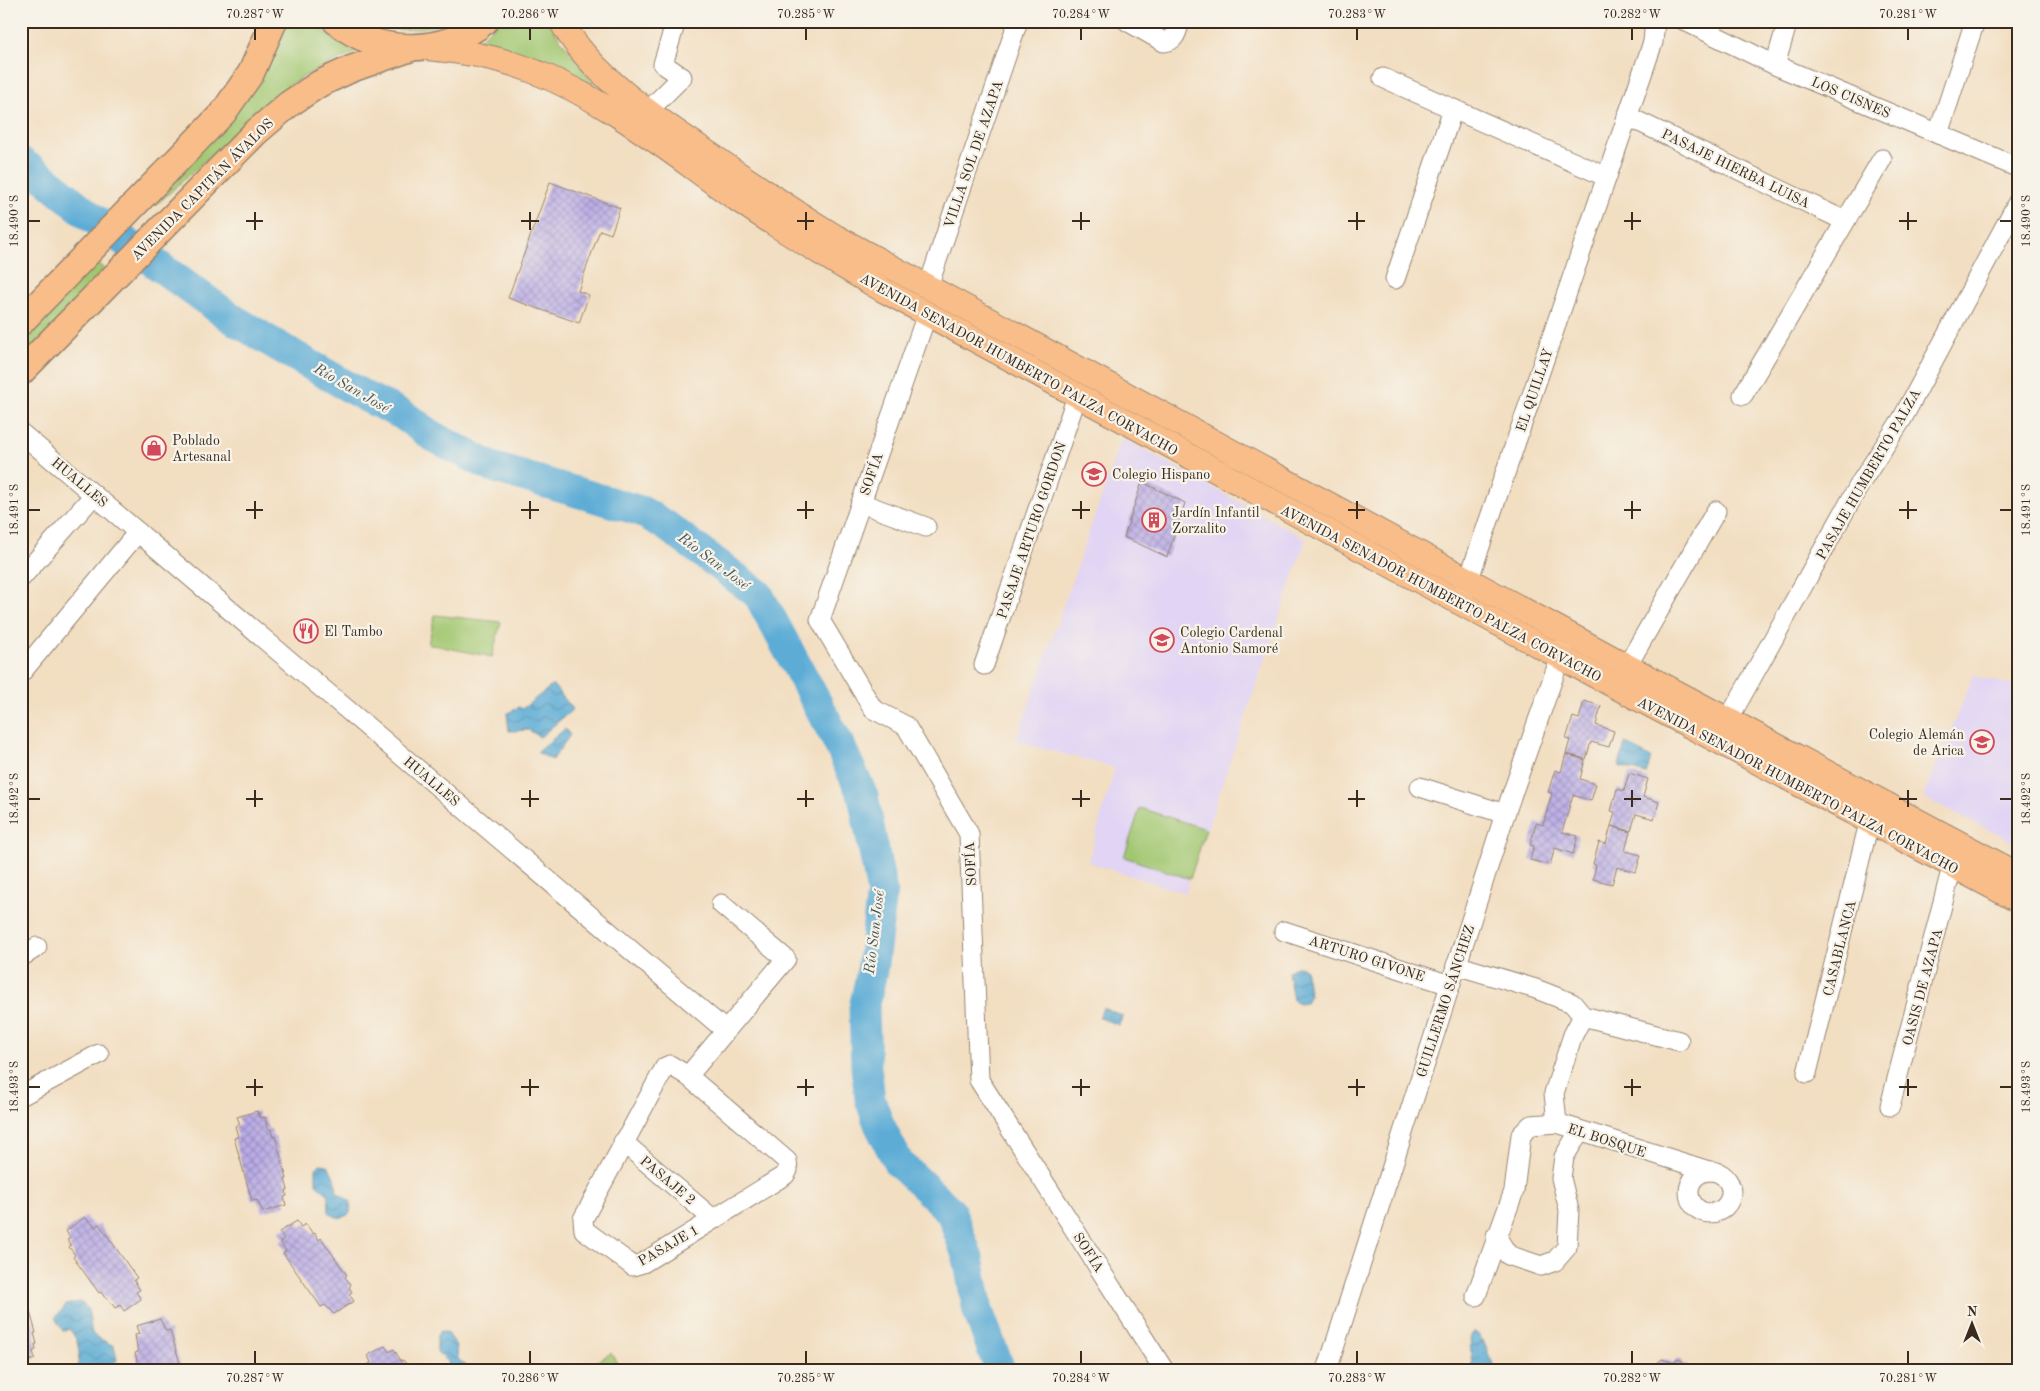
<svg xmlns="http://www.w3.org/2000/svg" width="2040" height="1391" viewBox="0 0 2040 1391" font-family="'Old Standard TT',serif">
	<style>
		.built { fill: #e1d4f4 }
		.grass { fill: #a2c771; stroke: #6e7848 }
		.water { fill: url(#water-waves); stroke: #4b6b7a }
		.lines { fill: none; stroke-linecap: round; stroke-linejoin: round }
		.river { stroke: #5bacd6; stroke-width: 31 }
		.building { fill: url(#building-cross-hatch) }
		.minor-casing { stroke: #968470; stroke-width: 21 }
		.major-casing { stroke: #968470; stroke-width: 26 }
		.highway-casing { stroke: #968470; stroke-width: 29 }
		.minor { stroke: #fff; stroke-width: 19 }
		.major { stroke: #f8bd89; stroke-width: 24 }
		.highway { stroke: #f8bd89; stroke-width: 26 }
		.ticks { fill: none; stroke: #3b2a1e; stroke-width: 2 }
		.labels { text-anchor: middle; stroke-width: 4.5; stroke-linejoin: round; paint-order: stroke }
		.street-label { font-size: 14px; fill: #3b2a1e; stroke: #f7f3e8 }
		.poi-label { font-size: 14px; fill: #3b2a1e; stroke: #f7f3e8; text-anchor: start }
		.water-label { font-size: 15px; font-style: italic; fill: #46585e; stroke: #f7f3e8 }
		.neatline { fill: none; stroke: #3b2a1e; stroke-width: 2 }
		.ticks-label { font-size: 12px; text-anchor: middle; fill: #3b2a1e }
	</style>
	<defs>
		<pattern id="water-waves" width="16" height="10" patternUnits="userSpaceOnUse" patternTransform="scale(1.25)"><rect width="16" height="10" fill="#5bacd6"/><path d="M0 5q4-4 8 0t8 0" fill="none" stroke="#4c8cad"/></pattern>
		<pattern id="building-cross-hatch" width="8" height="8" patternUnits="userSpaceOnUse" patternTransform="scale(1.25)"><rect width="8" height="8" fill="#baace7"/><path d="M0 0l8 8M0 8l8-8" fill="none" stroke="#988cbb"/></pattern>
	</defs>
	<rect width="100%" height="100%" fill="#f7f3e8"/>
	<filter id="ink" filterUnits="userSpaceOnUse"><feTurbulence type="fractalNoise" baseFrequency=".02" numOctaves="2"/><feDisplacementMap in="SourceGraphic" scale="10" xChannelSelector="R" yChannelSelector="G"/><feConvolveMatrix kernelMatrix="1 2 1 2 8 2 1 2 1" color-interpolation-filters="sRGB"/></filter>
	<filter id="wash" filterUnits="userSpaceOnUse"><feTurbulence type="fractalNoise" baseFrequency=".0096" numOctaves="4" result="noise"/><feDisplacementMap in="SourceGraphic" scale="20" xChannelSelector="R" yChannelSelector="G"/><feGaussianBlur stdDeviation="1.12" result="paint"/><feColorMatrix in="noise" values="0 0 0 0 0 0 0 0 0 0 0 0 0 0 0 0 0 1.4 0 .05"/><feComposite in="paint" operator="in"/></filter>
	<g filter="url(#wash)">
		<rect width="100%" height="100%" fill="#f2dec1"/>
		<g class="built">
			<path d="M1122,438l184,101 -121,354 -97,-31 27,-94 -99,-27z"/>
			<path d="M1973,676l46,11v158l-96,-48z"/>
		</g>
		<g class="grass">
			<path d="M281,21h32l18,16 28,14 -47,21 -24,14 -131,118 -8,-4z"/>
			<path d="M368,21h81c-27,10 -55,13 -81,0z"/>
			<path d="M500,21h47l48,65 -44,-20 -74,-24z"/>
			<path d="M93,259l11,10 -83,92v-25z"/>
			<path d="M435,615l66,7 -9,35 -64,-13z"/>
			<path d="M1140,808l66,21 -16,50 -66,-22z"/>
			<path d="M611,1353l10,17h-38z"/>
		</g>
		<g class="water">
			<path d="M553,685l20,24 -33,28 -11,-7 -20,1 -2,-17 12,-7 3,2z"/>
			<path d="M565,729l5,6 -18,25 -15,-8z"/>
			<path d="M1625,743l26,15 -5,16 -27,-8z"/>
			<path d="M1300,966l5,3 5,26 -4,7 -7,1 -6,-3 -5,-28 5,-4z"/>
			<path d="M1103,1008l20,8 -4,9 -20,-7z"/>
			<path d="M320,1164l8,1 7,14 2,13 14,10 -1,11c-8,7 -13,5 -21,0l-1,-19 -12,-10v-16z"/>
			<path d="M80,1302c13,7 8,21 13,33l21,11 3,14c-7,11 -29,13 -40,7 4,-13 2,-28 -8,-38l-6,2 -8,-13 11,-13z"/>
			<path d="M441,1331l7,2 8,13 2,13 13,11h-22l-1,-9 -11,-9v-17z"/>
			<path d="M1475,1332c14,9 11,30 25,38h-28l-2,-35z"/>
		</g>
		<g class="lines">
			<path class="river" d="M21,162l23,16 46,38 91,66 52,37 43,26 90,52 37,18 31,22 58,30 149,44 24,14 93,69 80,148 25,54 19,96 -10,79 -8,37 2,59 4,32 9,25 19,38 53,50 17,46 10,53 22,59"/>
		</g>
		<g id="blocks">
			<g class="building">
				<path d="M550,182l70,26 -9,26 -11,-4 -22,61 11,4 -10,28 -71,-25z"/>
				<path d="M1142,482l43,21 -18,54 -43,-20z"/>
				<path d="M1584,701l17,5 -5,19 18,6 -5,16 -18,-5 -5,17 -20,-5 4,-14 -4,-1 7,-22 6,2z"/>
				<path d="M1566,754l19,6 -5,19 16,5 -5,17 -18,-6 -11,37 16,4 -5,18 -18,-6 -5,17 -20,-5 4,-14 -4,-1 6,-22 7,2 9,-32 -4,-1 7,-22 6,2z"/>
				<path d="M1629,773l19,6 -5,18 16,5 -5,17 -18,-5 -5,17 -20,-5 4,-14 -4,-1 6,-22 7,2z"/>
				<path d="M1611,826l19,6 -5,19 16,4 -5,17 -19,-5 -5,17 -19,-5 3,-14 -3,-1 6,-22 7,2z"/>
				<path d="M257,1111l2,7 6,-1 3,12h3l2,8 2,-1 12,43h-2l3,11h-2l1,6 -3,1 2,8 -23,7 -6,-12 -5,1 -18,-63 4,-1 -3,-11 5,-2 -3,-7z"/>
				<path d="M85,1217l10,10 4,-3 38,54 -3,2 6,10 -4,2 5,7 -17,12 -4,-6 -5,3 -8,-11 -2,1 -4,-6 -2,1 -26,-36 2,-2 -6,-8 2,-2 -4,-5 3,-2 -4,-7z"/>
				<path d="M297,1221l4,6 5,-3 7,10 2,-1 4,7 2,-2 26,37 -2,2 6,8 -2,2 3,5 -3,2 5,7 -20,13 -9,-9 -4,2 -38,-54 3,-2 -6,-9 4,-3 -5,-7z"/>
				<path d="M24,1290l12,43h-2l3,11h-2l1,6 -3,1 2,8 -14,4v-72z"/>
				<path d="M160,1319l6,12 4,-1 12,40h-42l-5,-17 3,-1 -3,-17 4,-1 -3,-8z"/>
				<path d="M385,1346l4,6 5,-3 7,12 2,-1 8,10h-41l-3,-5 4,-2 -3,-8z"/>
				<path d="M1662,1359l13,4 1,-4 7,2 -1,3 6,2 -1,4h-34l1,-4z"/>
			</g>
		</g>
	</g>
	<g filter="url(#ink)">
		<use href="#blocks" fill-opacity="0" stroke="#968470" stroke-width="1"/>
		<g class="lines">
			<g class="minor-casing">
				<g id="minor">
					<path d="M1127,21l37,21c12,-1 13,-11 16,-21"/>
					<path d="M1685,21l90,44 244,103"/>
					<path d="M1775,65l13,-44"/>
					<path d="M1383,78l224,99"/>
					<path d="M648,111l34,-34 -19,-13 13,-43"/>
					<path d="M1627,116l218,105"/>
					<path d="M1938,134l37,-113"/>
					<path d="M1395,279l58,-170"/>
					<path d="M928,287l90,-266"/>
					<path d="M927,314l-107,306 53,89 33,17 63,108 10,246 185,290"/>
					<path d="M1743,395l139,-236"/>
					<path d="M21,433l704,597"/>
					<path d="M861,503l65,24"/>
					<path d="M21,578l73,-83"/>
					<path d="M1464,593l189,-551 2,-21"/>
					<path d="M984,665l93,-269"/>
					<path d="M1627,666l89,-155"/>
					<path d="M21,673l117,-141"/>
					<path d="M1728,720l133,-238 41,-63 117,-219"/>
					<path d="M1420,787l85,27"/>
					<path d="M1284,931l166,54"/>
					<path d="M21,957l16,-10"/>
					<path d="M1456,965l80,24 36,14 11,13 96,25"/>
					<path d="M1583,1016l-10,19 -19,58 3,30 152,48"/>
					<path d="M670,1065l18,11 99,85 1,9 -3,5 -142,88 -10,3 -49,-36 -1,-11 82,-152z"/>
					<path d="M1807,1073l62,-250"/>
					<path d="M688,1076l98,-117 -65,-55"/>
					<path d="M21,1096l78,-42"/>
					<path d="M1890,1106l62,-239"/>
					<path d="M623,1142l90,77"/>
					<circle cx="1710" cy="1192" r="21"/>
					<path d="M1496,1236l12,19 33,11 14,-5 12,-14 2,-37 -8,-32 3,-21 15,-25"/>
					<path d="M1476,1296l38,-105 7,-56 10,-10 26,-2"/>
					<path d="M1327,1370l178,-556 60,-170"/>
				</g>
			</g>
			<g class="major-casing">
				<g id="major">
					<path d="M561,21c29,54 97,99 147,132 42,29 84,57 128,84l791,429 392,209"/>
					<path d="M426,48c37,3 72,9 107,23 75,29 139,83 205,129 47,32 95,61 145,90l677,367 459,244"/>
				</g>
			</g>
			<g class="highway-casing">
				<g id="highway">
					<path d="M336,21c41,35 107,35 149,0"/>
					<path d="M21,322l202,-209 28,-40 23,-52"/>
					<path d="M21,372l234,-239 34,-29 30,-20 32,-15 60,-21"/>
				</g>
			</g>
			<use href="#minor" class="minor"/>
			<use href="#major" class="major"/>
			<use href="#highway" class="highway"/>
		</g>
	</g>
	<path class="ticks" d="M255,28v12M530,28v12M806,28v12M1081,28v12M1357,28v12M1632,28v12M1908,28v12M255,212v18M530,212v18M806,212v18M1081,212v18M1357,212v18M1632,212v18M1908,212v18M28,221h12M246,221h17M521,221h18M797,221h17M1072,221h18M1348,221h17M1624,221h17M1899,221h18M2000,221h12M255,501v18M530,501v18M806,501v18M1081,501v18M1357,501v18M1632,501v18M1908,501v18M28,510h12M246,510h17M521,510h18M797,510h17M1072,510h18M1348,510h17M1624,510h17M1899,510h18M2000,510h12M255,790v17M530,790v17M806,790v17M1081,790v17M1357,790v17M1632,790v17M1908,790v17M28,799h12M246,799h17M521,799h18M797,799h17M1072,799h18M1348,799h17M1624,799h17M1899,799h18M2000,799h12M255,1079v17M530,1079v17M806,1079v17M1081,1079v17M1357,1079v17M1632,1079v17M1908,1079v17M28,1087h12M246,1087h17M521,1087h18M797,1087h17M1072,1087h18M1348,1087h17M1624,1087h17M1899,1087h18M2000,1087h12M255,1351v13M530,1351v13M806,1351v13M1081,1351v13M1357,1351v13M1632,1351v13M1908,1351v13"/>
	<defs>
		<g id="shop-ring" transform="scale(1.25)"><circle r="9.5" fill="#f7f3e8" stroke="#d1495b" stroke-width="1.5"/><path d="M-5-2.5h2.3a2.7 3.5 0 0 1 5.4 0H5L5.5 6h-11ZM-1.5-2.5h3a1.5 2.3 0 0 0-3 0Z" fill="#d1495b"/></g>
		<g id="school-ring" transform="scale(1.25)"><circle r="9.5" fill="#f7f3e8" stroke="#d1495b" stroke-width="1.5"/><path d="M0-5L7-2L0 1L-7-2ZM-4 1L0 2.5L4 1V4Q0 6-4 4Z" fill="#d1495b"/></g>
		<g id="building-ring" transform="scale(1.25)"><circle r="9.5" fill="#f7f3e8" stroke="#d1495b" stroke-width="1.5"/><path d="M-4-6H4V6H1V3H-1V6H-4ZM-2.5-4.3h1.7v1.8h-1.7ZM.8-4.3h1.7v1.8H.8ZM-2.5-1h1.7V.8h-1.7ZM.8-1h1.7V.8H.8Z" fill="#d1495b"/></g>
		<g id="restaurant-ring" transform="scale(1.25)"><circle r="9.5" fill="#f7f3e8" stroke="#d1495b" stroke-width="1.5"/><path d="M-5-6h1v4h1v-4h1v4h1v-4h1v5L-1.5 .5V6h-2V.5L-5-1ZM5-6V6H3V1.5H1.5Q1.5-4 5-6Z" fill="#d1495b"/></g>
	</defs>
	<g fill-rule="evenodd">
		<use href="#shop-ring" x="154" y="448"/>
		<use href="#school-ring" x="1094" y="474"/>
		<use href="#building-ring" x="1154" y="520"/>
		<use href="#restaurant-ring" x="306" y="631"/>
		<use href="#school-ring" x="1162" y="640"/>
		<use href="#school-ring" x="1982" y="742"/>
	</g>
	<g class="labels">
		<g class="street-label">
			<text transform="translate(1851 97) rotate(23)" y="5">LOS CISNES</text>
			<text transform="translate(973 154) rotate(-71)" y="5">VILLA SOL DE AZAPA</text>
			<text transform="translate(1736 168) rotate(26)" y="5">PASAJE HIERBA LUISA</text>
			<text transform="translate(202 189) rotate(-45)" y="5">AVENIDA CAPITÁN ÁVALOS</text>
			<text transform="translate(1019 364) rotate(29)" y="5">AVENIDA SENADOR HUMBERTO PALZA CORVACHO</text>
			<text transform="translate(1534 390) rotate(-71)" y="5">EL QUILLAY</text>
			<text transform="translate(871 474) rotate(-71)" y="5">SOFÍA</text>
			<text transform="translate(1868 474) rotate(-60)" y="5">PASAJE HUMBERTO PALZA</text>
			<text transform="translate(80 482) rotate(40)" y="5">HUALLES</text>
			<text transform="translate(1031 530) rotate(-71)" y="5">PASAJE ARTURO GORDON</text>
			<text transform="translate(1441 593) rotate(28)" y="5">AVENIDA SENADOR HUMBERTO PALZA CORVACHO</text>
			<text transform="translate(432 781) rotate(40)" y="5">HUALLES</text>
			<text transform="translate(1798 785) rotate(28)" y="5">AVENIDA SENADOR HUMBERTO PALZA CORVACHO</text>
			<text transform="translate(970 864) rotate(-93)" y="5">SOFÍA</text>
			<text transform="translate(1839 948) rotate(-76)" y="5">CASABLANCA</text>
			<text transform="translate(1367 958) rotate(18)" y="5">ARTURO GIVONE</text>
			<text transform="translate(1922 987) rotate(-75)" y="5">OASIS DE AZAPA</text>
			<text transform="translate(1445 1001) rotate(-72)" y="5">GUILLERMO SÁNCHEZ</text>
			<text transform="translate(1607 1140) rotate(18)" y="5">EL BOSQUE</text>
			<text transform="translate(668 1180) rotate(40)" y="5">PASAJE 2</text>
			<text transform="translate(668 1245) rotate(-30)" y="5">PASAJE 1</text>
			<text transform="translate(1089 1252) rotate(57)" y="5">SOFÍA</text>
		</g>
		<g class="poi-label">
			<text x="172" y="445">Poblado<tspan x="172" dy="16">Artesanal</tspan></text>
			<text x="1112" y="479">Colegio Hispano</text>
			<text x="1172" y="517">Jardín Infantil<tspan x="1172" dy="16">Zorzalito</tspan></text>
			<text x="324" y="636">El Tambo</text>
			<text x="1180" y="637">Colegio Cardenal<tspan x="1180" dy="16">Antonio Samoré</tspan></text>
			<text x="1964" y="739" text-anchor="end">Colegio Alemán<tspan x="1964" dy="16">de Arica</tspan></text>
		</g>
		<g class="water-label">
			<text transform="translate(352 388) rotate(30)" y="5">Río San José</text>
			<text transform="translate(714 561) rotate(37)" y="5">Río San José</text>
			<text transform="translate(874 932) rotate(-83)" y="5">Río San José</text>
		</g>
	</g>
	<rect width="2040" height="1391" fill="none" stroke="#f7f3e8" stroke-width="55"/>
	<g transform="translate(1972 1324)" stroke="#f7f3e8" stroke-width="4" paint-order="stroke">
	<path d="M0-4L9 19L0 12L-9 19Z" fill="#3b2a1e"/>
	<text y="-8" font-size="14" font-weight="bold" text-anchor="middle" fill="#3b2a1e">N</text>
	</g>
	<rect x="28" y="28" width="1984" height="1336" class="neatline"/>
	<g class="ticks-label">
		<text x="255" y="18">70.287°W</text>
		<text x="530" y="18">70.286°W</text>
		<text x="806" y="18">70.285°W</text>
		<text x="1081" y="18">70.284°W</text>
		<text x="1357" y="18">70.283°W</text>
		<text x="1632" y="18">70.282°W</text>
		<text x="1908" y="18">70.281°W</text>
		<text transform="translate(14 221) rotate(-90)" y="4">18.490°S</text>
		<text transform="translate(2026 221) rotate(-90)" y="4">18.490°S</text>
		<text transform="translate(14 510) rotate(-90)" y="4">18.491°S</text>
		<text transform="translate(2026 510) rotate(-90)" y="4">18.491°S</text>
		<text transform="translate(14 799) rotate(-90)" y="4">18.492°S</text>
		<text transform="translate(2026 799) rotate(-90)" y="4">18.492°S</text>
		<text transform="translate(14 1087) rotate(-90)" y="4">18.493°S</text>
		<text transform="translate(2026 1087) rotate(-90)" y="4">18.493°S</text>
		<text x="255" y="1382">70.287°W</text>
		<text x="530" y="1382">70.286°W</text>
		<text x="806" y="1382">70.285°W</text>
		<text x="1081" y="1382">70.284°W</text>
		<text x="1357" y="1382">70.283°W</text>
		<text x="1632" y="1382">70.282°W</text>
		<text x="1908" y="1382">70.281°W</text>
	</g>
</svg>
